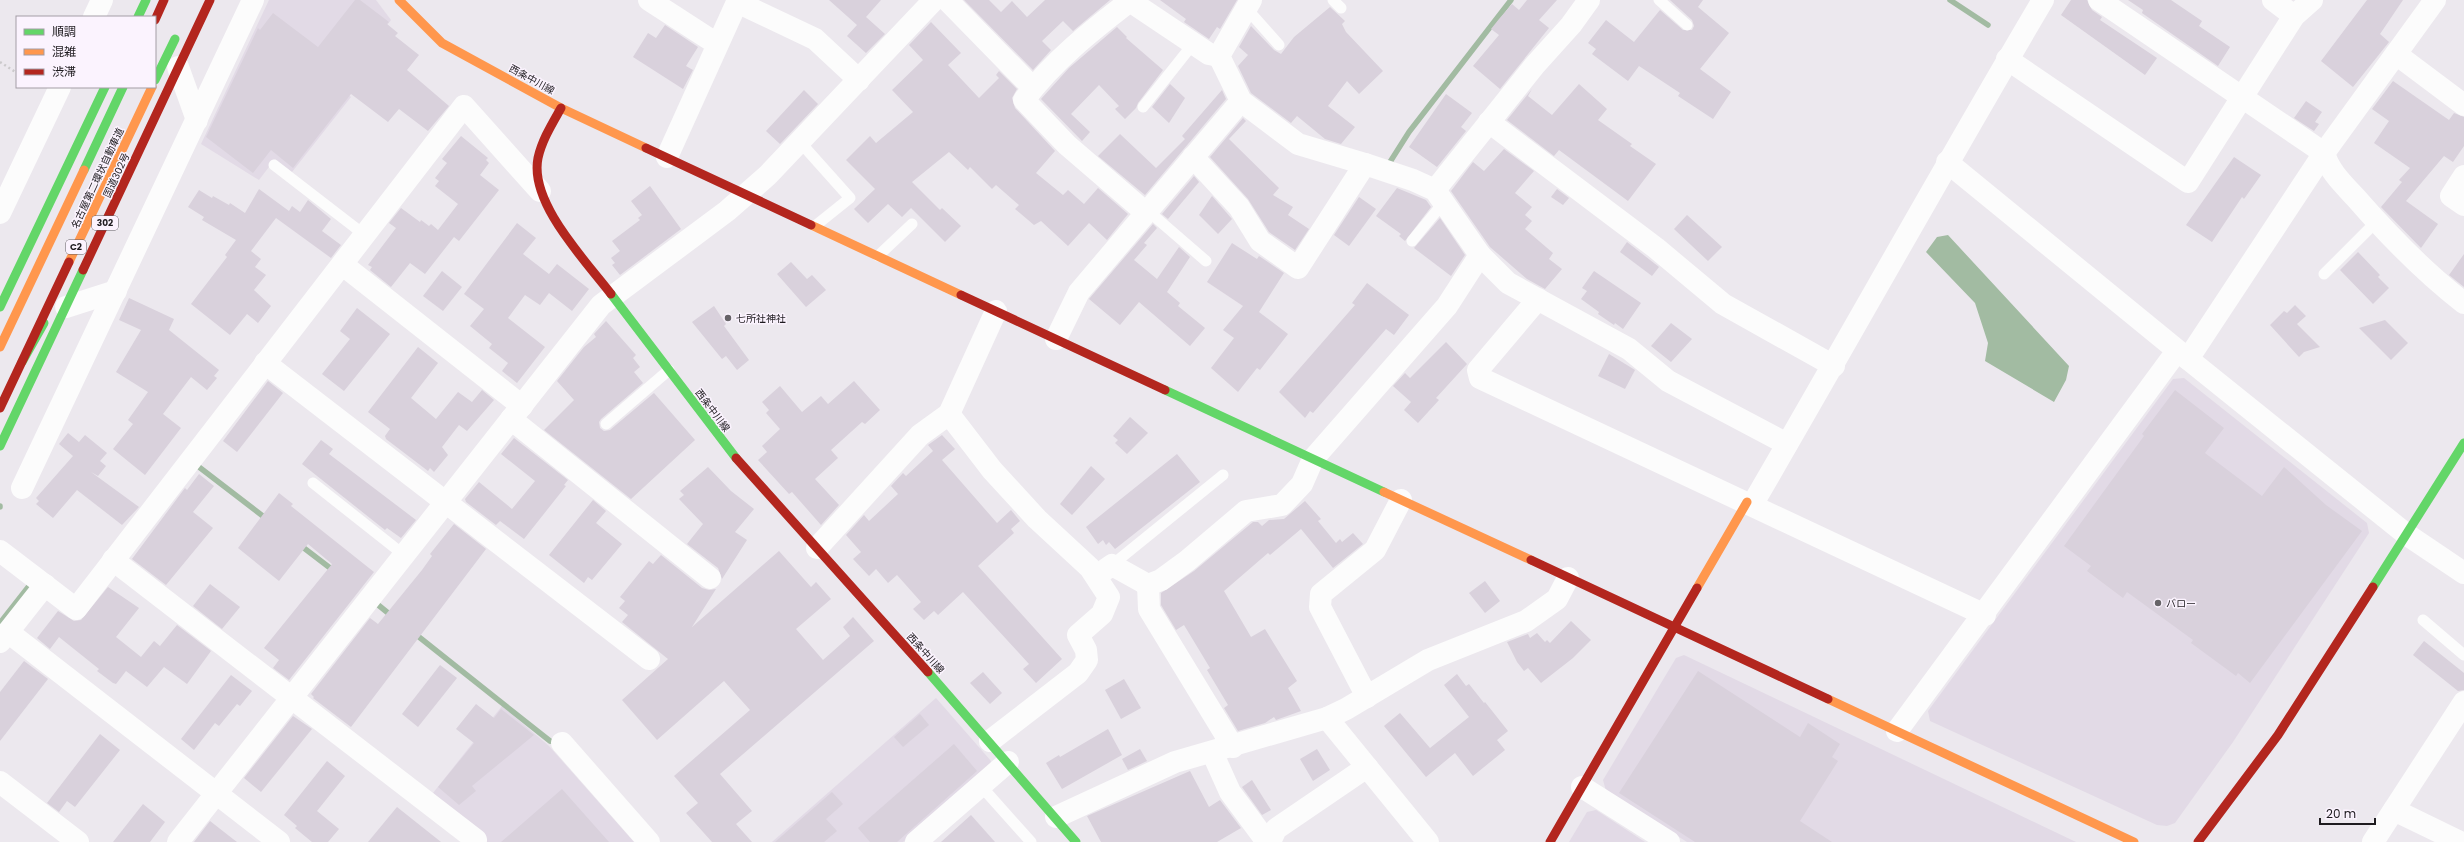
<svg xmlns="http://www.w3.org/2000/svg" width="2464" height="842" viewBox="0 0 2464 842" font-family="Poppins,'Noto Sans JP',sans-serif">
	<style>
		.built { fill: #e2dae6 }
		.water { fill: #a2bba2 }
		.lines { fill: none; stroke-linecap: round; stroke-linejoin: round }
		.stream { stroke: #a2bba2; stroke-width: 5.5 }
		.building { fill: #d9d1dc }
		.path { stroke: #cbc9cb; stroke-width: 2.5; stroke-dasharray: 2 3; stroke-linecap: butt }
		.lane { stroke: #fcfcfc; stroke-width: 11 }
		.street { stroke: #fcfcfc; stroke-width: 22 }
		.fast { stroke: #63d668; stroke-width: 9 }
		.slow { stroke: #ff974d; stroke-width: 9 }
		.jam { stroke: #b3261e; stroke-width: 9 }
		.poi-dot { fill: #666367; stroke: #fbf3fe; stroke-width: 1.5 }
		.labels { text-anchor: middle; stroke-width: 3; stroke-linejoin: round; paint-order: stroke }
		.shield { fill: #fbf3fe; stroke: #605c62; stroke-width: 1 }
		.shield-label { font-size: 9px; font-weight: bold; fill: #1e1b1f }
		.street-label { font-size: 10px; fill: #1e1b1f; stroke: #fbf3fe }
		.poi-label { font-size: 10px; fill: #1e1b1f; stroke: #fbf3fe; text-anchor: start }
	</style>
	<rect width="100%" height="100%" fill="#ece8ee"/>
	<g class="built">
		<path d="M269,0h107l15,20 -51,67 11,10 -59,75 -17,-13 -16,21 -58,-36z"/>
		<path d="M2184,378l183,145 2,10 -136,209 -58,81 -8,3 -10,-1 -227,-104 -2,-10 245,-332z"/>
		<path d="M1684,655l392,187h-389l-81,-51 -3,-11 73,-122z"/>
		<path d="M936,698l55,63 -1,4 -87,77h-131z"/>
		<path d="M502,706l47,40 85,96h-154l-47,-49z"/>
		<path d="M1596,810l49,32h-76l18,-30z"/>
	</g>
	<path class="water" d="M1948,235l121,131 -3,14 -12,22 -69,-41 3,-18 -13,-40 -49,-51 11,-15z"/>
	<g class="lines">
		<g class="stream">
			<path d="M1950,0l38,25"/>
			<path d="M1394,166l-4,-4 19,-30 102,-132"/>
			<path d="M199,467l69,53"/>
			<path d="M0,507v-1"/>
			<path d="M300,545l34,26"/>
			<path d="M377,604l16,13"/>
			<path d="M0,623l29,-37"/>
			<path d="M414,633l136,108"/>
		</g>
	</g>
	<g class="building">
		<path d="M355,0h5l29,22 -2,2 11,9 -3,3 24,19 -12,15 42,36 -21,25 -29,-22 -11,13 -37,-28 -58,74 -22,-18 -18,23 -47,-36 52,-109 2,2 13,-17 45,34z"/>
		<path d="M829,0h52l-15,17 19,17 -19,19 -19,-17 10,-11z"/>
		<path d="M964,0h25l12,12 11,-11 15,16 18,-17h65l-37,31 -10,-10 -21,20 9,9 -18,20z"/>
		<path d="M1160,0h77l-17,29 -3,-2 -8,12 -25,-17 2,-3z"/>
		<path d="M1527,0h30l-18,20 10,8 -49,61 -27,-23 26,-31 -8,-6 8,-10 13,-15 7,6z"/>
		<path d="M1670,0h33l-5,7 31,26 -29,36 31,23 -18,27 -35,-23 2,-3 -41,-27 -11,15 -36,-27 4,-5 -8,-6 18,-23 28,22 26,-32 23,20h9l2,-4 -2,-6z"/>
		<path d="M2071,0h16l5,10 10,7 -2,3 57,38 -12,17 -84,-60z"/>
		<path d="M2128,0h43l31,21 -3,5 31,21 -12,19 -76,-53 1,-3z"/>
		<path d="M2367,0h36l-23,34 9,8 -36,45 -32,-26z"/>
		<path d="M1330,7l15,14 -3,3 4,8 37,39 -24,23 -12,-13 -19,25 27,21 -14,17 -16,-5 -28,-23 -6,7 -40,-30 -13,-27 10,-11 -9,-8 12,-21 23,24 7,4 13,-17z"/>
		<path d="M931,22l30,31 -13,12 31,33 20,-20 -3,-3 3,-4 18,18 -5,9 3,10 40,43 -19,22 27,22 5,-5 16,14 14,-16 30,26 -21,26 -18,-17 -21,23 -27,-25 -7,4 -19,-16 4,-4 -23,-20 -4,4 -22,-22 -2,3 -19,-18 -37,30 28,28 2,-2 19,18 -16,16 -34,-34 -9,9 -14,-13 -20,19 -14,-14 21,-20 -29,-29 24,-24 6,7 37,-31 -21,-22 31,-30 -14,-15z"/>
		<path d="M665,25l33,22 -12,19 7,4 -10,19 -50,-32 15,-24 8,5z"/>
		<path d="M1117,27l10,10 -1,1 37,32 -25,33 -2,5 -11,11 -10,-10 4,-3 -20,-21 -28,29 19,18 -8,9 -41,-42 28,-31z"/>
		<path d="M2393,81l56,39 5,-7 10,4v29l-11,16 -9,-6 -38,45 32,23 -17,24 -40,-41 21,-25 -3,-2 11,-12 -36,-25 15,-22 -17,-12z"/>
		<path d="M1170,84l15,14 -16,25 -17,-16z"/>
		<path d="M1579,84l28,25 -9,11 34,24 -2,2 26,18 -28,37 -69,-51 -5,6 -47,-36 25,-31 -4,7 24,19z"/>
		<path d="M804,90l14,14 -38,40 -14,-13z"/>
		<path d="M1222,90l4,9 -81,96 -47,-39 22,-22 36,34 29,-29 -3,-3z"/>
		<path d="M1446,94l26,19 -11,14 5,4 -29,36 -28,-20z"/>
		<path d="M2306,101l16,11 -7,10 4,2 -5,7 -20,-13z"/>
		<path d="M1243,118l3,3 -17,18 50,49 -6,7 20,12 -5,8 21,14 -14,21 -26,-18 -21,-33 -38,-42z"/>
		<path d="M461,136l27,22 -2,2 3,3 -9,12 19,15 -40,51 -5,-4 -29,37 -15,-11 -19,24 -21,-17 2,-3 -4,-2 28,-37 -7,-5 12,-15 19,14 1,-2 8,6 2,-2 7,6 20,-26 -23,-18 4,-5 -4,-3 12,-15 -5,-4z"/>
		<path d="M1504,149l30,22 -19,22 17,14 -7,8 7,6 -7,8 28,24 -4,6 13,10 -17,20 -18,-10 -37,-32 -39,-56 22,-29 11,9z"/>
		<path d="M2234,157l27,18 -17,24 -2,-2 -30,45 -26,-17z"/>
		<path d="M1194,176l5,6 -31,37 -6,-5z"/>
		<path d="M650,186l31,43 -61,46 -8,-10 3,-2 -4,-5 9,-7 -8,-10 28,-21 -2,-2 4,-3 -11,-14z"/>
		<path d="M1397,188l29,12 5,7 -26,34 -6,-5 2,-2 -25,-18z"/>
		<path d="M259,189l30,22 3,-5 8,6 8,-12 23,19 -9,12 19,14 -10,13 -55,-40 -25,33 10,8 -6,8 11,8 -12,15 17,16 -13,17 -11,-9 -17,21 -39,-31 36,-47 -2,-2 11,-15 -34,-20 2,-3 -16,-10 11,-17 13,8 1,-2 16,9 1,-2 15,10z"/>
		<path d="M1557,189l12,9 -6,7 -12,-8z"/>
		<path d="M1212,196l20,23 -14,15 -19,-19z"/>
		<path d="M1359,197l17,12 -27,37 -15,-11z"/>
		<path d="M1687,215l35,32 -14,14 -34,-32z"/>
		<path d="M1440,218l25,37 -14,21 -37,-28z"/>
		<path d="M517,223l19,15 -13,16 26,20 8,-10 32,25 -17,22 -23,-18 -9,12 -15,-10 -17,23 37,29 -28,36 -15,-12 6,-8 -19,-15 3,-4 -22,-18 14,-17 -20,-15z"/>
		<path d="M1153,224l4,4 -13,15 3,2 -13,15 23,19 22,-32 11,10 -23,35 13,11 -2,3 27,22 -15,18 -51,-44 -19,23 -31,-26z"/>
		<path d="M1627,242l32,25 -7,9 -32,-24z"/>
		<path d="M1232,243l25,16 2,-3 25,17 -25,39 29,22 -28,36 -3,-2 -19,24 -27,-24 23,-30 -11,-8 20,-24 -36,-24z"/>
		<path d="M2358,252l22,23 -2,2 11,11 -16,16 -33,-34z"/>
		<path d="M2464,254v33l-15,-12z"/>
		<path d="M791,262l16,17 5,-4 14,15 -20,17 -29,-33z"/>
		<path d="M442,271l20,16 -19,24 -20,-15z"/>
		<path d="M1594,271l47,32 -18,26 -8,-6 -1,2 -16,-11 1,-2 -18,-13 6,-8 -5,-3z"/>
		<path d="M1367,283l42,32 -15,20 -8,-6 -73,84 -3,-2 -5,7 -26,-26 76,-87 -3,-2z"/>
		<path d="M129,298l45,21 -5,11 50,40 -5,6 3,2 -10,12 -16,-13 -28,37 18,14 -36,47 -32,-26 20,-25 -5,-4 20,-28 -32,-20 25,-42 -22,-10z"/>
		<path d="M2295,305l11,11 -9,8 23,23 -16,5 -5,5 -29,-32 14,-14 3,2z"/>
		<path d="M714,306l12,18 -2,2 25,34 -12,10 -11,-14 -4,3 -30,-37z"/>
		<path d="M357,308l33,26 -46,57 -22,-17 28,-35 -10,-8z"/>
		<path d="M2385,320l23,23 -17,17 -32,-32z"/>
		<path d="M606,321l30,34 -3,3 7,9 -6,5 9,11 -42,36 -2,3 1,6 4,3 6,-1 44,-37 41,47 -64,59 -87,-69 30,-30 -17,-19 27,-34 12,-10 -2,-3z"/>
		<path d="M1671,323l21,16 -21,23 -20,-16z"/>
		<path d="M1446,342l21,22 -31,34 3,2 -21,23 -14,-13 7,-8 -18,-16 12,-13 5,5z"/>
		<path d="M418,347l20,16 -27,35 25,21 22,-27 14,10 10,-12 12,10 -27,31 -8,-6 -17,22 6,8 -14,17 -4,-4 -2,3 -42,-32 -1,-3 5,-7 -22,-17z"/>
		<path d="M1609,354l26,16 -10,19 -27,-13z"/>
		<path d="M268,381l15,12 -46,59 -14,-11z"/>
		<path d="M854,381l26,29 -15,14 -3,-2 -31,28 7,8 -23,21 24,26 -18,20 -29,-33 -3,2 -31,-34 9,-8 -5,-6 18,-17 -14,-16 3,-3 -7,-8 18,-16 22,26 19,-16 7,8z"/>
		<path d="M2175,390l49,38 -19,25 57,43 22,-29 42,38 36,26 -112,152 -12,-10 -2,3 -45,-33 2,-3 -66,-48 -4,6 -36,-27 4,-5 -27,-20 80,-110 -2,-2z"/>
		<path d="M1130,417l18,16 -21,21 -12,-11 3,-3 -5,-4z"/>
		<path d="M68,433l11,9 6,-7 22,18 -7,8 6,5 -8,10 -7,-4 48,35 -17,18 -45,-35 -24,28 -17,-14 3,-3 -3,-3 37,-42 -14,-12z"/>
		<path d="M942,435l13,14 -13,11 55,63 14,-13 9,11 -9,8 3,4 -36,33 84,93 -26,24 -13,-14 6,-5 -66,-72 -25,23 -4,-4 -10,9 -11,-11 8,-7 -24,-27 -9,8 -12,-14 -7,7 -16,-17 8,-7 -15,-17 18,-20 5,6 29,-27 -7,-8 12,-13 3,3 27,-25 -5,-6z"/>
		<path d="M514,438l54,42 -4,5 2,1 -42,53 -24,-18 -4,4 -30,-23 -1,-3 14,-17 33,27 23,-28 -34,-27z"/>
		<path d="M321,440l12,9 -4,5 87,66 -15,18 -14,-10 -2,2 -83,-66z"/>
		<path d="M1177,454l23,28 -85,67 -6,-7 -3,3 -3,-5 -5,4 -12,-17z"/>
		<path d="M1091,466l14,13 -33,36 -12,-11z"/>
		<path d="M708,467l23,24 23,18 -19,23 12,8 -25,39 -4,-11 -31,-24 16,-20 -24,-25 5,-4 -4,-4z"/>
		<path d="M199,474l15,12 -21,26 20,16 -47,57 -34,-26 53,-71 2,2z"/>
		<path d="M279,493l14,11 -2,2 83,66 -85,108 -16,-12 6,-8 -15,-12 68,-84 -24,-20 -29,37 -41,-33z"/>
		<path d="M593,500l13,11 -10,12 26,21 -30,36 -4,-3 -4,6 -35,-28z"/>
		<path d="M1305,501l16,18 -3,2 18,22 4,-4 2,3 11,-9 10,11 -30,24 -32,-39 -31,26 -2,-2 -44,38 27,46 14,-8 32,52 -9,7 13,23 -25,9 -2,-3 -9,6 -27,8 -14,-23 4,-3 -21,-35 3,-2 -26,-43 -8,5 -15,-25v-12l33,-22 59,-49h5l4,4 7,-6 15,-1z"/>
		<path d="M454,524l32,25 -135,178 -38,-29 1,-1 -3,-3 59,-76 8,6 44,-54 10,-14 -2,-2z"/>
		<path d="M779,551l32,36 5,-5 15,17 -35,30 27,31 27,-24 -7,-9 10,-10 21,24 -154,133 32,37 -16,13 16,18h-40l-26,-29 12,-10 -24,-27 76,-66 -26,-29 -67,59 -35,-40 46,-41 -46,-37 6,-7 -9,-7 6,-7 -5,-4 29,-36 4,3 8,-9 41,33 7,2 7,-1 -24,38z"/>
		<path d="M1485,581l15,20 -15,12 -16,-20z"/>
		<path d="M210,584l30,23 -18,22 -29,-23z"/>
		<path d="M108,587l31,21 -23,29 25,20 13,-16 6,5 17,-21 34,26 -24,33 -23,-17 -17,20 -21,-16 -10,13 -3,-1 -16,-12 2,-2 -40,-32 -9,12 -13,-11 21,-27 16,10 7,-1z"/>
		<path d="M1571,621l20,19 -18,18 -32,25 -13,-15 -4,3 -7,-9 -10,-20 21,-8 2,4 7,-5 8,9 2,-2 3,3z"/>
		<path d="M2424,641l40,32v17l-6,1 -45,-36z"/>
		<path d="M24,661l24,18 -48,62v-49z"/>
		<path d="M440,665l17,13 -39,49 -16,-13z"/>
		<path d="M1698,671l102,66 8,-14 32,21 -8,13 6,4 -38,60 32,21h-137l-76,-49z"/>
		<path d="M983,672l19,21 -12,11 -20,-21z"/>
		<path d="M1457,674l9,12 3,-2 15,19 1,-1 23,29 -11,9 8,10 -32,26 -18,-23 -29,24 -42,-51 16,-13 30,35 39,-31 -25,-32z"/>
		<path d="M231,675l21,16 -12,15 -3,-2 -18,22 -4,-3 -21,27 -13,-11z"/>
		<path d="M1124,679l17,29 -20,11 -16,-29z"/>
		<path d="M476,704l18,14 7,-9 33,26 -62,51 4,5 -17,14 -21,-18 36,-44 -18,-14z"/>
		<path d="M920,714l9,11 -26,22 -9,-10z"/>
		<path d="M293,716l19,13 -51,63 -17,-14z"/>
		<path d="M1108,729l14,26 -60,34 -16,-26 13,-8 1,2z"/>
		<path d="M100,734l20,16 -45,57 -8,-6 -8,11 -12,-9z"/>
		<path d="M954,744l23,27 -80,71h-27l-12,-14z"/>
		<path d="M1140,749l7,12 -19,9 -6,-11z"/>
		<path d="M1317,749l13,21 -17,11 -13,-22z"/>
		<path d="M327,761l18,15 -28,35 22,18 -11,13h-16l-17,-14 2,-2 -13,-11z"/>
		<path d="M1190,771l19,36 11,-7 21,28 -24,14h-116l-14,-26z"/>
		<path d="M1252,780l19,30 -9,5 -20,-28z"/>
		<path d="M562,789l47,53h-108z"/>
		<path d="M832,792l11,12 -17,15 11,12 -13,11h-49z"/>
		<path d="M143,804l22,18 -15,20h-37z"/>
		<path d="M397,807l44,35h-73z"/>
		<path d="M971,815l24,27h-54z"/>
		<path d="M210,821l23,18 4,3h-43z"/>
	</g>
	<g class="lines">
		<path class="path" d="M0,62l17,11"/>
		<g class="lane">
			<path d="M1333,0l8,8"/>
			<path d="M1659,0l28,25"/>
			<path d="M1247,9l32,36"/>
			<path d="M1143,107l50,-63"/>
			<path d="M800,142l50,56 -35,28"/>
			<path d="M274,165l92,71"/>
			<path d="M1147,210l59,51"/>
			<path d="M1412,241l32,-39"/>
			<path d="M878,256l34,-32"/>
			<path d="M2324,274l52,-52"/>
			<path d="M606,424l63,-54"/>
			<path d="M313,483l91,72"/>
			<path d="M1112,565l111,-90"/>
			<path d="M2423,620l41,35"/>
			<path d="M981,786l50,56"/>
		</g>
		<g class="street">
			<path d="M649,0l68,44"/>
			<path d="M947,0l86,88"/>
			<path d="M1251,0l-32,56 22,45 57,43 67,20 48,16 22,10 45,65 28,28 121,66 39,32 119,63"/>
			<path d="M2099,0l225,153c5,18 19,31 32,45 33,38 68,74 108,105"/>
			<path d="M2273,0l21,16"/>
			<path d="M737,2l78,37 44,41"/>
			<path d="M94,17l8,-17"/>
			<path d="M2396,54l68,51"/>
			<path d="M2007,59l181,123 106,-166 18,-16"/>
			<path d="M178,67l19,53"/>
			<path d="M1489,122l167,126 67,56 111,62"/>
			<path d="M667,157l71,-157"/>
			<path d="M1193,157l46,50 21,34 38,27 67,-104"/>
			<path d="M1947,162l241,197 218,175 58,39"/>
			<path d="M2464,176l-13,20 13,9"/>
			<path d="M1435,190l100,-125 36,-40 18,-25"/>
			<path d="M1145,212l-78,-67 -43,-45c29,-39 68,-70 106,-99l79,53 10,2"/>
			<path d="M0,213l60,-126"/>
			<path d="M343,265l179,141"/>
			<path d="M1538,299l-60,71 2,8 505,237"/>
			<path d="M66,307l50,-16"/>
			<path d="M1056,339l23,-47 162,-191"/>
			<path d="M2188,359l136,-206 111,-153"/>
			<path d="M265,363l384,296"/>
			<path d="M949,414l43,56 45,49 53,49 19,29 -7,17 -24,21 8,15 1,10 -9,13 -88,68"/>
			<path d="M511,419l199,159"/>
			<path d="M22,488l231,-488"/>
			<path d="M1752,505c98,-168 192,-338 291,-505"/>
			<path d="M817,548l103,-113 29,-21 47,-103"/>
			<path d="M0,551l76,58 388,-503 76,85"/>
			<path d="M113,560l363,280"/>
			<path d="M1096,576l16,-11 36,20"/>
			<path d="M8,632l271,210"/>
			<path d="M0,642l45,-57"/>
			<path d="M1367,697l-47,-90 1,-13 54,-44 26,-50"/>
			<path d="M1327,718l101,124"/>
			<path d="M1897,731l280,-380"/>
			<path d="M562,743l87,99"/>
			<path d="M1233,747l-84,-138 -1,-24 13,-5 26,-19 59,-50 36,-6 20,-21 11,-25 134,-153 33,-51"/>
			<path d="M1212,752l18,40 37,50"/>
			<path d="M0,782l78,60"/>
			<path d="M1582,787l87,55"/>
			<path d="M2394,810l66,32"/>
			<path d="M1056,817l119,-55 152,-44 19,-9 82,-49 98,-39 31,-22 11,-21"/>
			<path d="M178,842l423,-537 126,-94 41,-36 166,-175"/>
			<path d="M916,842l92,-80"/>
			<path d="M1270,842l6,-13 91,-62"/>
			<path d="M2373,842l91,-140"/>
		</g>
		<g class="fast">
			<path d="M138,17l8,-17"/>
			<path d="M155,80l20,-41"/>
			<path d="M84,170l39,-83"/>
			<path d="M611,294l125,164"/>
			<path d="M0,307l105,-220"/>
			<path d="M22,362l22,-39"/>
			<path d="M1165,390l219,102"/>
			<path d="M0,446l83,-176"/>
			<path d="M2373,587l91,-144"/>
			<path d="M928,672l148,170"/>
		</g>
		<g class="slow">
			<path d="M399,0l43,43 119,65 85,40"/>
			<path d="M811,225l150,70"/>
			<path d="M69,262l83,-175"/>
			<path d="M0,347l84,-177"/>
			<path d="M1384,492l147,68"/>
			<path d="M1697,588l50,-86"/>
			<path d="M1828,699l306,143"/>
		</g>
		<g class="jam">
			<path d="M155,20l9,-20"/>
			<path d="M561,108c-9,16 -19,32 -23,50 -9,45 48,103 73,136"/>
			<path d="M646,148l165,77"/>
			<path d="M83,270l127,-270"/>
			<path d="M961,295l204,95"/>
			<path d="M0,408l69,-146"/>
			<path d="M736,458l192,214"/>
			<path d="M1531,560l297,139"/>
			<path d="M1550,842l147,-254"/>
			<path d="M2198,842l80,-107 95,-148"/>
		</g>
	</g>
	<g class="poi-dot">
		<circle cx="728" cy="318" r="4"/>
		<circle cx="2158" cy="603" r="4"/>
	</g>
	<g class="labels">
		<g class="shield">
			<rect x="92" y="216" width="26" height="14" rx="3"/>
			<rect x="66" y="240" width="20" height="14" rx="3"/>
		</g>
		<g class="shield-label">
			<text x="105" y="226">302</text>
			<text x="76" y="250">C2</text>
		</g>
		<g class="street-label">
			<text transform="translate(532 79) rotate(29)" y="4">西条中川線</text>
			<text transform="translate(116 175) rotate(-65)" y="4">国道302号</text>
			<text transform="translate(97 178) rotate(-65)" y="4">名古屋第二環状自動車道</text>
			<text transform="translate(713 410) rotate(53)" y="4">西条中川線</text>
			<text transform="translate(926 653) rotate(48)" y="4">西条中川線</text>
		</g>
		<g class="poi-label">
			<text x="736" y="322">七所社神社</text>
			<text x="2166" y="607">バロー</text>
		</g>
	</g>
	<rect x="16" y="16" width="140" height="72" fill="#fbf3fe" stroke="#a39da5"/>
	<rect x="24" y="29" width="20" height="6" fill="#63d668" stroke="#a39da5"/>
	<text x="52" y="36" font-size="12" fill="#1e1b1f">順調</text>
	<rect x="24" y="49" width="20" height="6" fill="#ff974d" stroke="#a39da5"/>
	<text x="52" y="56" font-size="12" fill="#1e1b1f">混雑</text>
	<rect x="24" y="69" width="20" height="6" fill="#b3261e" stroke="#a39da5"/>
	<text x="52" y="76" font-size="12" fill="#1e1b1f">渋滞</text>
	<path d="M2320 818v6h55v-6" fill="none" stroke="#1e1b1f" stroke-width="2"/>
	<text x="2326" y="818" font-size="12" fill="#1e1b1f" stroke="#fbf3fe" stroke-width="3" paint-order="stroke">20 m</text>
</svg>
